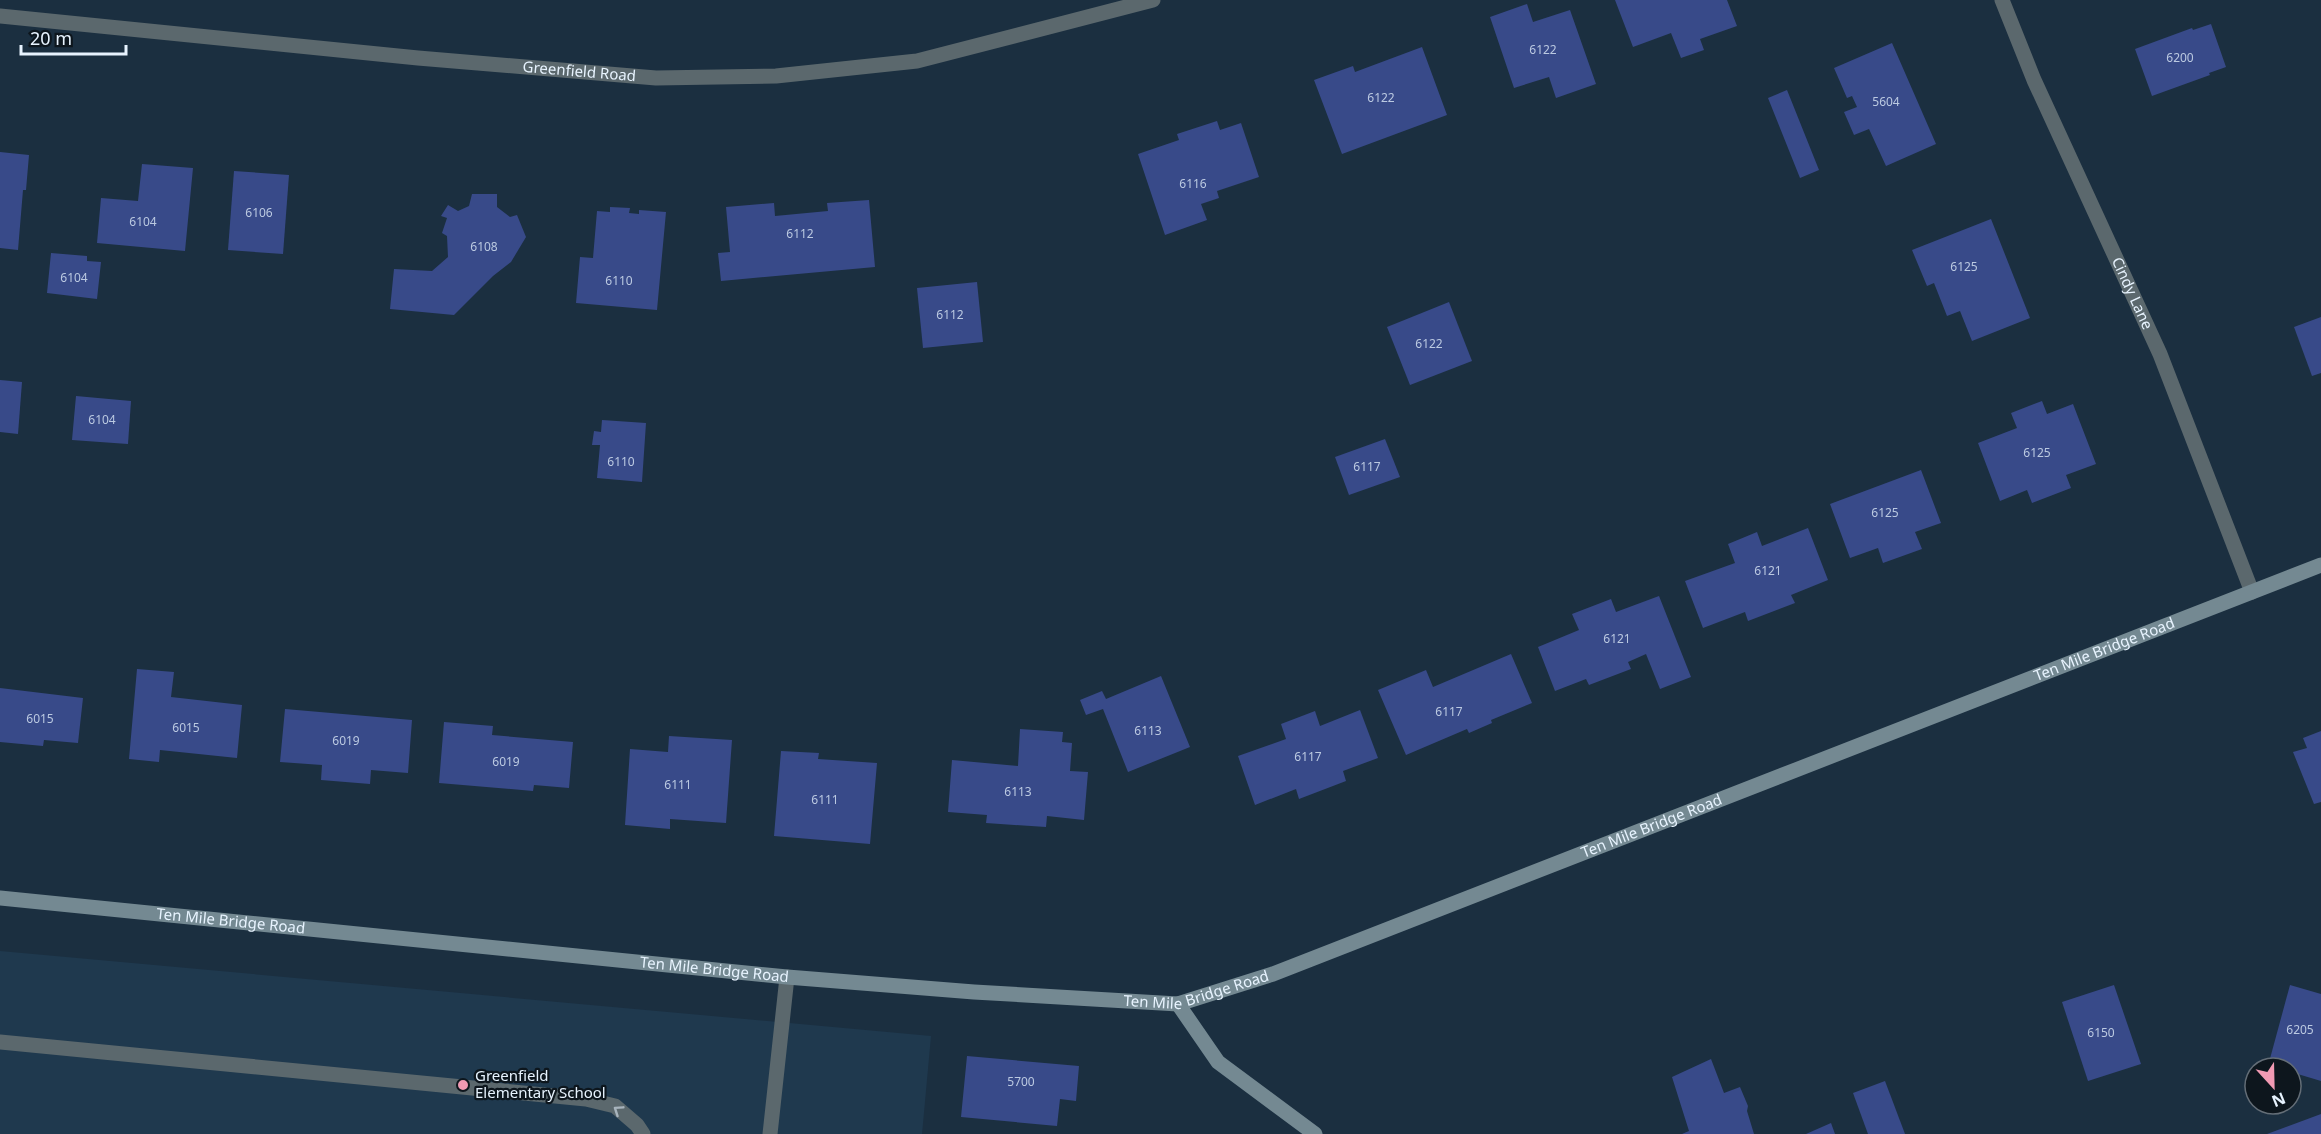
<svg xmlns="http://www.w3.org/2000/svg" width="2321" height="1134" viewBox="0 0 2321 1134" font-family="'Noto Sans',sans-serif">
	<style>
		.built { fill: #1f394e }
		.building { fill: #384a89 }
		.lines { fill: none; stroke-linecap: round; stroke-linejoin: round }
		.lane { stroke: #5b686d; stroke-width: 15 }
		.street { stroke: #5b686d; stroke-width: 15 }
		.secondary { stroke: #748992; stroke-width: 15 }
		.oneway { stroke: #a8b4bd }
		.poi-dot { fill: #f19ab3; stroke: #0d161d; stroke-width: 2 }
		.labels { text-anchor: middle; stroke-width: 4.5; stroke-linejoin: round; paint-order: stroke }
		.number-label { font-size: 12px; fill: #bbc9e1 }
		.street-label { font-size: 15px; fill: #e7f3fe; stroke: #0d161d }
		.poi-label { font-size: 15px; fill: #e7f3fe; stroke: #0d161d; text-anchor: start }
	</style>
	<rect width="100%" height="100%" fill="#1b2f40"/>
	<path class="built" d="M0,951l931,85 -9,98h-922z"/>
	<g class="building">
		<path d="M1615,0h112l10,26 -37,13 4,11 -23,8 -10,-25 -38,14z"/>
		<path d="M1527,4l6,18 37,-12 26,74 -40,14 -7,-21 -35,11 -24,-71z"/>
		<path d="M2211,24l15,43 -17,6 1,2 -58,21 -17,-47 57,-21 1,2z"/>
		<path d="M1892,43l44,101 -50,22 -17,-37 -15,6 -10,-23 13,-5 -5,-11 -5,2 -13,-30z"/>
		<path d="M1422,47l25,68 -105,39 -28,-74 39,-14 2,6z"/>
		<path d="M1787,90l32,80 -19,8 -32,-80z"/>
		<path d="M1217,121l3,9 21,-7 18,54 -42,14 2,7 -18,6 6,16 -42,15 -27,-81 41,-14 -2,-6z"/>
		<path d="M0,152l29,3 -3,35h-3l-5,60 -18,-2z"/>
		<path d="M142,164l51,4 -8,83 -88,-8 4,-45 37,3z"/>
		<path d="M234,171l55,4 -6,79 -55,-4z"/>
		<path d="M472,194h25v13l13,10 7,-2 9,22 -15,25 -18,14 -39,39 -64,-6 4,-40 38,2 16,-14 -1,-21 -5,-3 5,-15 -6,-2 7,-11 10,6 11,-5z"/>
		<path d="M869,200l6,67 -154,14 -3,-28 12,-1 -4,-45 48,-4 1,13 53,-5 -1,-8z"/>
		<path d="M610,207l20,1 -1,5 10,1v-4l27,2 -9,98 -81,-7 4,-46 13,1 4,-47 13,1z"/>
		<path d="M1991,219l39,99 -58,23 -12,-30 -13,5 -13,-33 -7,3 -15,-36z"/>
		<path d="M51,253l36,3v5l14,1 -4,37 -50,-6z"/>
		<path d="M977,282l6,60 -60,6 -6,-60z"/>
		<path d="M1449,302l23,59 -62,24 -23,-58z"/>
		<path d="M2321,317v56l-9,3 -18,-49z"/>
		<path d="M0,380l22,2 -4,52 -18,-2z"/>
		<path d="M76,396l55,5 -3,43 -56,-4z"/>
		<path d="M2042,401l5,13 26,-10 23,60 -30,11 5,13 -39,15 -5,-13 -27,11 -22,-58 39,-15 -6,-15z"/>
		<path d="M602,420l44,3 -4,59 -45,-4 3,-33h-8l2,-14 7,1z"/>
		<path d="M1385,439l15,38 -51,18 -14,-38z"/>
		<path d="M1921,470l20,53 -26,9 7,17 -39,14 -5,-15 -28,10 -20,-54z"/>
		<path d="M1808,528l20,52 -37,15 4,8 -47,18 -3,-9 -42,16 -18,-47 50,-18 -7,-19 29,-12 5,14z"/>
		<path d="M1659,596l32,81 -31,12 -14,-35 -18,8 3,7 -42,16 -3,-6 -31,12 -17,-44 41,-17 -7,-16 39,-15 5,13z"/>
		<path d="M1511,654l21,49 -41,17 1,3 -23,10 -2,-4 -61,26 -28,-65 48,-20 7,17z"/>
		<path d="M137,669l37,3 -3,25 71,8 -5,53 -77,-8 -1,12 -30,-3z"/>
		<path d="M1161,676l29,71 -62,25 -25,-63 -17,6 -6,-15 22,-9 4,8z"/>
		<path d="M0,688l83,10 -5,45 -34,-3 -1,6 -43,-4z"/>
		<path d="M285,709l127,11 -4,53 -37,-3 -1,14 -49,-4 1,-15 -42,-3z"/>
		<path d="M1360,710l18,48 -35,13 3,10 -47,18 -3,-10 -41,16 -17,-49 48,-17 -5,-15 34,-13 5,15z"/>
		<path d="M444,722l49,4 -1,9 81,7 -4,46 -35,-3 -1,6 -94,-8z"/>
		<path d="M1020,729l43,3 -1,10 10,1 -2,28 18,1 -4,48 -37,-4 -1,11 -60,-4 1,-8 -39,-3 4,-52 66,6z"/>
		<path d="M2321,731v71l-7,2 -21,-52 14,-4 -4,-10z"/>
		<path d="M669,736l63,4 -6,83 -56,-4v10l-45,-4 5,-76 38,3z"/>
		<path d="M781,751l38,2 -1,6 59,4 -7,81 -96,-8z"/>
		<path d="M2114,985l27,79 -53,17 -26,-79z"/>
		<path d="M2290,985l31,9v87l-30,-9v-4l-23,-2z"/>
		<path d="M967,1056l112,10 -3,35 -16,-2 -3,27 -96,-9z"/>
		<path d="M1711,1059l13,34 16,-6 8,19 -1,5 7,23h-72l7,-3 -17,-54z"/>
		<path d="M1885,1081l20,53h-37l-15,-41z"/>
		<path d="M2321,1114v20h-54z"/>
		<path d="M1831,1123l4,11h-29z"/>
	</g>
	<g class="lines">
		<g class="lane">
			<path d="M0,1042l586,57 29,7 22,19 6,9"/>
			<path d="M770,1134l17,-157"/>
		</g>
		<g class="street">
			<path id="s1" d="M2002,0l32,80 126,274 92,238"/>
			<path id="s2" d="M0,16l418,42 238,20 120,-2 141,-15 236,-61"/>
		</g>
		<g class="secondary">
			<path id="s3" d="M0,898l787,79 187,15 204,12 95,-30 1048,-409"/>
			<path d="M1178,1004l40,58 97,72"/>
		</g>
	</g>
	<defs><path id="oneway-chevron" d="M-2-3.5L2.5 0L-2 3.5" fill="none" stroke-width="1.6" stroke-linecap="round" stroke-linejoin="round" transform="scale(1.5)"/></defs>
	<use class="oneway" href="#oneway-chevron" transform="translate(618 1110) rotate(-146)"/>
	<circle class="poi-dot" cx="463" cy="1085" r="6"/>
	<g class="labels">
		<g class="number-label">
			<text x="1543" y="54">6122</text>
			<text x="2180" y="62">6200</text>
			<text x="1381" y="102">6122</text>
			<text x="1886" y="106">5604</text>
			<text x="1193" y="188">6116</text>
			<text x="259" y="217">6106</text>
			<text x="143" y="226">6104</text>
			<text x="800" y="238">6112</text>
			<text x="484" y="251">6108</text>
			<text x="1964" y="271">6125</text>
			<text x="74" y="282">6104</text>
			<text x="619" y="285">6110</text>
			<text x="950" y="319">6112</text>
			<text x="1429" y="348">6122</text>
			<text x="102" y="424">6104</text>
			<text x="2037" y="457">6125</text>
			<text x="621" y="466">6110</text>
			<text x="1367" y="471">6117</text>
			<text x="1885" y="517">6125</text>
			<text x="1768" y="575">6121</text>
			<text x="1617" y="643">6121</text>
			<text x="1449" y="716">6117</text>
			<text x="40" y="723">6015</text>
			<text x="186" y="732">6015</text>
			<text x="1148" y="735">6113</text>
			<text x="346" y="745">6019</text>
			<text x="1308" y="761">6117</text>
			<text x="506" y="766">6019</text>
			<text x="678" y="789">6111</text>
			<text x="1018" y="796">6113</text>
			<text x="825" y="804">6111</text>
			<text x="2300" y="1034">6205</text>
			<text x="2101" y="1037">6150</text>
			<text x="1021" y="1086">5700</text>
		</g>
		<g class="street-label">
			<text dy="5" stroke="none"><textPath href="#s2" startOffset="582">Greenfield Road</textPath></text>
			<text dy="5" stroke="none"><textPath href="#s1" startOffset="321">Cindy Lane</textPath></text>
			<text dy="5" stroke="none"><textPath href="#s3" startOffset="2175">Ten Mile Bridge Road</textPath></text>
			<text dy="5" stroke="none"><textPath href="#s3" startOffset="1689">Ten Mile Bridge Road</textPath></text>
			<text dy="5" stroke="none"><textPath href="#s3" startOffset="232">Ten Mile Bridge Road</textPath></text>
			<text dy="5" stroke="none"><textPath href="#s3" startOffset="718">Ten Mile Bridge Road</textPath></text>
			<text dy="5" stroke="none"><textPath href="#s3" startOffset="1203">Ten Mile Bridge Road</textPath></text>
		</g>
		<g class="poi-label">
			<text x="475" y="1081">Greenfield<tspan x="475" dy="17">Elementary School</tspan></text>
		</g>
	</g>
	<g transform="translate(2273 1086) rotate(158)"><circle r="28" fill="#0d161d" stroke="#646e77" stroke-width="1.5"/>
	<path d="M0-4.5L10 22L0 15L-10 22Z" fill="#f19ab3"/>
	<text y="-9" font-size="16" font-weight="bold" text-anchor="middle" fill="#e7f3fe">N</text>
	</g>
	<path d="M21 45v9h105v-9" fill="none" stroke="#e7f3fe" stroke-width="3"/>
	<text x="30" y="45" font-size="18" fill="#e7f3fe" stroke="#0d161d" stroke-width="4.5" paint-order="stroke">20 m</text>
</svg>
